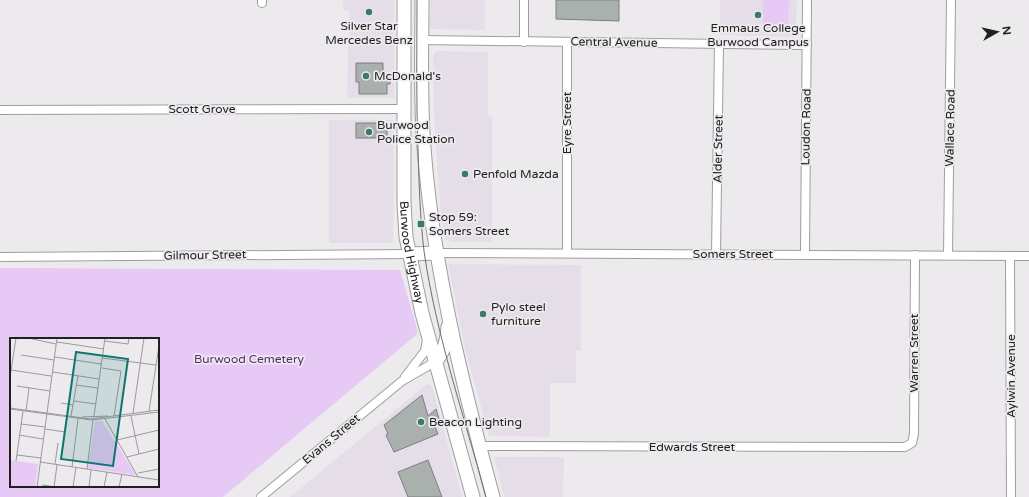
<svg xmlns="http://www.w3.org/2000/svg" width="1029" height="497" viewBox="0 0 1029 497" font-family="'Varela Round',sans-serif">
	<style>
		.built { fill: #e5dee9 }
		.green { fill: #e6c9f4; fill-rule: evenodd }
		.building { fill: #aab0ae; stroke: #7b807e }
		.lines { fill: none; stroke-linecap: round; stroke-linejoin: round }
		.minor-casing { stroke: #a09da1; stroke-width: 10 }
		.trunk-casing { stroke: #a09da1; stroke-width: 15 }
		.minor { stroke: #fff; stroke-width: 8 }
		.trunk { stroke: #fff; stroke-width: 13 }
		.tram { stroke: #6e6d6f; stroke-width: 1 }
		.poi-dot { fill: #3a7a68; stroke: #edeaee; stroke-width: 1.5 }
		.labels { text-anchor: middle; stroke-width: 3.5; stroke-linejoin: round; paint-order: stroke }
		.poi-label { font-size: 12px; fill: #212021; stroke: #edeaee; text-anchor: start }
		.street-label { font-size: 12px; fill: #212021; stroke: #edeaee }
		.park-label { font-size: 12px; fill: #5b2b6f; stroke: #edeaee }
		.inset-road { fill: none; stroke: #9b999c; stroke-width: 1 }
		.view { fill: #0f766e; fill-opacity: 0.15; stroke: #0f766e; stroke-width: 2 }
		.inset-edge { fill: none; stroke: #212021; stroke-width: 2 }
	</style>
	<rect width="100%" height="100%" fill="#edeaee"/>
	<g class="built">
		<path d="M343,0h51v98h-47l2,-87 -6,-1z"/>
		<path d="M430,0h55v30l-55,-1z"/>
		<path d="M720,0h77l-1,31 -6,6 -70,-2z"/>
		<path d="M437,51l51,1v63l4,1v126h-41l-6,-4 -4,-21 -7,-103 -1,-59z"/>
		<path d="M329,120h65l-1,121 -2,2h-62z"/>
		<path d="M448,264l133,1v85l-5,1v32h-26v54l-61,-1 -24,-88z"/>
		<path d="M427,384l5,2 30,111h-172z"/>
		<path d="M494,457h70l-1,40h-59z"/>
	</g>
	<g class="green">
		<path d="M763,0h26l-1,29 -25,-1z"/>
		<path d="M0,268l400,2 17,59v5l-194,163h-223zM11,339h147v147h-147z"/>
	</g>
	<g class="building">
		<path d="M556,0h63v21l-63,-2z"/>
		<path d="M356,63h27v12h7v9h-3v10h-28v-12h-3z"/>
		<rect x="356" y="123" width="31" height="15"/>
		<path d="M422,395l6,21 8,-7 4,13 -6,2 4,10 -44,18 -8,-17 2,-1 -4,-9z"/>
		<path d="M428,460l14,37h-34l-10,-25z"/>
	</g>
	<g class="lines">
		<g class="minor-casing">
			<g id="minor">
				<path d="M262,3v-3"/>
				<path d="M422,40l385,5"/>
				<path d="M524,42v-42"/>
				<path d="M0,110l404,-1"/>
				<path d="M437,253l592,3"/>
				<path d="M567,253v-211"/>
				<path d="M716,254l3,-210"/>
				<path d="M805,254l2,-254"/>
				<path d="M948,255l3,-255"/>
				<path d="M1010,256l1,241"/>
				<path d="M0,257l409,-3"/>
				<path d="M405,377l20,-26 2,-11"/>
				<path d="M479,446l426,1 7,-4 2,-9 1,-179"/>
				<path d="M261,497l141,-116 33,-19"/>
			</g>
		</g>
		<g class="trunk-casing">
			<g id="trunk">
				<path id="s1" d="M404,0v203l2,34 16,76 51,184"/>
				<path d="M422,0c0,49 -2,99 2,148 9,119 38,234 69,349"/>
				<path d="M409,254l28,-1"/>
				<path d="M435,362c9,-9 12,-22 13,-35"/>
			</g>
		</g>
		<use href="#minor" class="minor"/>
		<use href="#trunk" class="trunk"/>
		<path class="tram" d="M417,0c0,49 -1,99 1,148 1,35 2,69 6,103 12,84 40,164 62,246"/>
	</g>
	<g class="poi-dot">
		<circle cx="369" cy="12" r="4"/>
		<circle cx="758" cy="15" r="4"/>
		<circle cx="366" cy="76" r="4"/>
		<circle cx="369" cy="132" r="4"/>
		<circle cx="465" cy="174" r="4"/>
		<rect x="417" y="220" width="8" height="8" rx="2"/>
		<circle cx="483" cy="314" r="4"/>
		<circle cx="421" cy="422" r="4"/>
	</g>
	<g class="labels">
		<g class="poi-label">
			<text x="369" y="30" text-anchor="middle">Silver Star<tspan x="369" dy="14">Mercedes Benz</tspan></text>
			<text x="758" y="32" text-anchor="middle">Emmaus College<tspan x="758" dy="14">Burwood Campus</tspan></text>
			<text x="374" y="80">McDonald's</text>
			<text x="377" y="129">Burwood<tspan x="377" dy="14">Police Station</tspan></text>
			<text x="473" y="178">Penfold Mazda</text>
			<text x="429" y="221">Stop 59:<tspan x="429" dy="14">Somers Street</tspan></text>
			<text x="491" y="311">Pylo steel<tspan x="491" dy="14">furniture</tspan></text>
			<text x="429" y="426">Beacon Lighting</text>
		</g>
		<g class="street-label">
			<text transform="translate(614 42) rotate(1)" y="4">Central Avenue</text>
			<text x="202" y="113">Scott Grove</text>
			<text transform="translate(567 123) rotate(-90)" y="4">Eyre Street</text>
			<text transform="translate(806 127) rotate(-89)" y="4">Loudon Road</text>
			<text transform="translate(950 128) rotate(-89)" y="4">Wallace Road</text>
			<text transform="translate(718 149) rotate(-89)" y="4">Alder Street</text>
			<text dy="4" stroke="none"><textPath href="#s1" startOffset="253">Burwood Highway</textPath></text>
			<text x="733" y="258">Somers Street</text>
			<text transform="translate(205 255) rotate(-1)" y="4">Gilmour Street</text>
			<text transform="translate(914 353) rotate(-90)" y="4">Warren Street</text>
			<text transform="translate(1011 376) rotate(-90)" y="4">Aylwin Avenue</text>
			<text transform="translate(331 439) rotate(-40)" y="4">Evans Street</text>
			<text x="692" y="451">Edwards Street</text>
		</g>
		<g class="park-label">
			<text x="249" y="363">Burwood Cemetery</text>
		</g>
	</g>
	<g transform="translate(10 338)">
		<rect width="149" height="149" fill="#edeaee"/>
		<path d="M85,83h7l34,54 -48,-7zM0,122l28,4 -3,23h-25z" fill="#e6c9f4"/>
		<path class="inset-road" d="M18,0l28,6M95,3l23,3 1,-6M47,4l47,7M11,17l33,5M45,19l46,7M92,20l54,7M92,30l19,3 -7,45M1,32l40,6M43,34l46,7M0,39l6,-39M66,47l22,3M7,48l33,5M64,63l22,3M51,65l12,2M0,70l80,11 69,-9M0,71l82,11 67,-8M16,73l3,-23M139,73l10,-65M37,75l10,-75M123,75l11,-75M61,78l7,-40M84,78l11,-78M121,78l8,38M72,79l26,-1M95,81l33,58M11,86l24,3M35,91l20,3M9,97l24,4M107,102l42,-10M7,117l24,3M117,119l32,-8M6,123l7,-50M30,124l119,18M45,126l3,-21M62,129l6,-48M77,131l6,-49M128,135l21,-4M32,147l14,2M27,149l10,-74M44,149l3,-22M63,149l3,-20M79,149l2,-17M94,149l3,-15M109,149l3,-13"/>
		<path class="view" d="M66,14l52,7 -15,107 -52,-7z"/>
		<rect width="149" height="149" class="inset-edge"/>
	</g>
	<g transform="translate(997 32) rotate(82)" stroke="#edeaee" stroke-width="3" paint-order="stroke">
	<path d="M0-3L7 15L0 10L-7 15Z" fill="#212021"/>
	<text y="-6" font-size="11" font-weight="bold" text-anchor="middle" fill="#212021">N</text>
	</g>
</svg>
